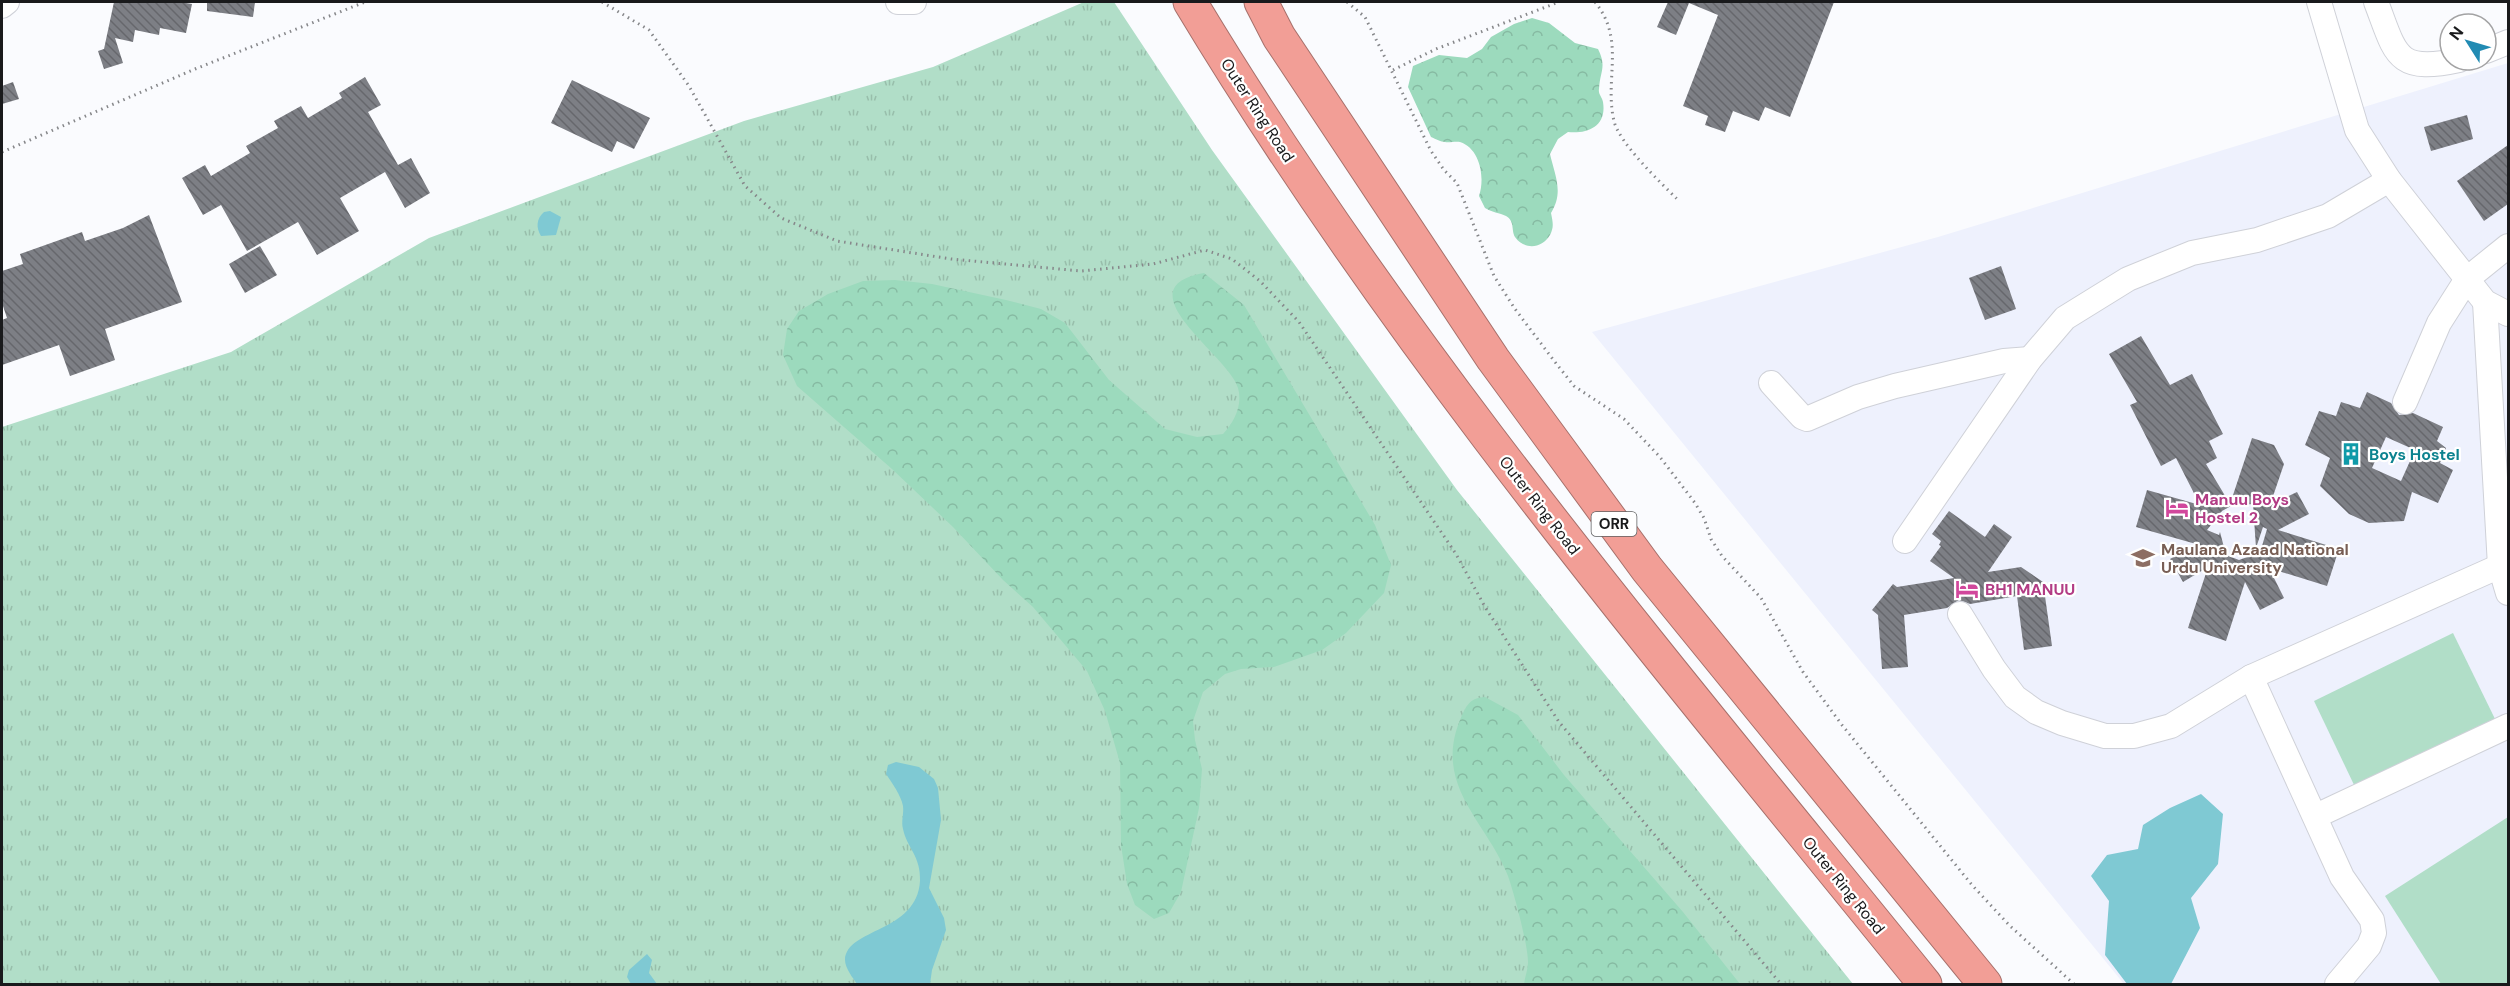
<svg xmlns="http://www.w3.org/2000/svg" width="2510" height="986" viewBox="0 0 2510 986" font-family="'DM Sans',sans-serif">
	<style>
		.built { fill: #eef1fd }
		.grass { fill: url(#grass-tufts) }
		.forest { fill: url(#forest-crowns) }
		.green { fill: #b1dec8 }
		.water { fill: #7fc9d3 }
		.building { fill: url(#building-back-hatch); fill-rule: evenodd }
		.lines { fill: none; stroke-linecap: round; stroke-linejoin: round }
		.minor-casing { stroke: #cfd1d8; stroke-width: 26 }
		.highway-casing { stroke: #a6706b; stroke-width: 35 }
		.path { stroke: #86878a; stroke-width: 3; stroke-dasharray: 1.5 4.5; stroke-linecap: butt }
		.minor { stroke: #fff; stroke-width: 24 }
		.highway { stroke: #f29e96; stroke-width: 33 }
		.labels { text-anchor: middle; stroke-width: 4.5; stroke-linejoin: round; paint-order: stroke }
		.shield { fill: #fff; stroke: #5e5f60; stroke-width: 1.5 }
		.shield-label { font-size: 15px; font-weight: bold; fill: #191a1c }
		.street-label { font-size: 16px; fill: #191a1c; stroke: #fff }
		.culture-label { font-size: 16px; font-weight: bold; fill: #0d838f; stroke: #fff; text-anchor: start }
		.hotel-label { font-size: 16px; font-weight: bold; fill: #b23c85; stroke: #fff; text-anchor: start }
		.education-label { font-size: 16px; font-weight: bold; fill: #785e54; stroke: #fff; text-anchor: start }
	</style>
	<defs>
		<pattern id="grass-tufts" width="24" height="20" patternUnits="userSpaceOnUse" patternTransform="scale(1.5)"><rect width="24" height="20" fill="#b1dec8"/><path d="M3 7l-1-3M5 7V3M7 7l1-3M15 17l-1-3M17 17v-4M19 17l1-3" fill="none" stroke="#98beab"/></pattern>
		<pattern id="forest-crowns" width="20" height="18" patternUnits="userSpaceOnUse" patternTransform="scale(1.5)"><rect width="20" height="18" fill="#9cdabd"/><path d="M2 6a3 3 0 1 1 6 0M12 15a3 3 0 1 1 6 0" fill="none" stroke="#86baa2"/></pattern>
		<pattern id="building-back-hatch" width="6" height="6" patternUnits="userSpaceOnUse" patternTransform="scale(1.5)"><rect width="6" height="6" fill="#7d7f85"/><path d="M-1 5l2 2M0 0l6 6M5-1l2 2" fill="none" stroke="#66676c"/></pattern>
	</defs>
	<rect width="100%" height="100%" fill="#fafbfe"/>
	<path class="built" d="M2508,63v921h-384l-532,-652 346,-95z"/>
	<path class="grass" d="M1084,2h30l98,148 245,340 396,494h-1851v-557l229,-75 198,-114 315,-117 189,-54z"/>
	<g class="forest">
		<path d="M1532,18l17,5 26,20 23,6c9,18 2,22 1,40 -1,5 3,8 4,13 4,24 -15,32 -35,30l-10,7 -8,15c5,22 14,38 1,59 2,10 3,14 -1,22 -8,14 -26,15 -35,2 -4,-7 0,-16 -9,-21 -6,-3 -15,-4 -21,-8l-6,-12c6,-17 2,-47 -19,-54 -5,-1 -11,1 -15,0 -4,0 -9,-3 -14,-5l-23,-50 5,-21 26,-11 28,3 15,-9 9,-12 23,-13z"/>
		<path d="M1204,273l40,32 131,220 16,40 -7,28 -38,40 -24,17 -48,17 -33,2 -16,5 -22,18 -10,29 2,19 7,29 -3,39 -18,84 -12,21 -15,6 -19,-14 -8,-21 -6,-39 -1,-82 -15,-52 -18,-40 -54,-64 -30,-27 -50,-53 -61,-58 -95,-83 -14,-31 4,-26 12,-18 29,-17 35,-13 32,-1 37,4 74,16 35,9 24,14 44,57 56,49 32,8 26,-3c11,-12 20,-29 15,-46 -8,-32 -118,-100 -34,-115z"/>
		<path d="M1485,697l33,18 46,60 119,137 57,72h-216c1,-7 4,-15 4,-22 0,-17 -14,-69 -20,-86 -21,-54 -75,-90 -48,-156 6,-14 9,-22 25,-23z"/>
	</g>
	<g class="green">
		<path d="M2453,633l43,88 -140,68 -42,-88z"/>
		<path d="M2508,817v167h-67l-56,-88z"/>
	</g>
	<g class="water">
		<path d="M550,211l11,6 -5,18 -15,1c-5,-8 -5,-17 3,-24z"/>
		<path d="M896,762l23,5 15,12 4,9 3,32 -12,68 15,30 2,12 -14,40 -2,14h-73c-4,-6 -12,-16 -12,-24 1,-32 72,-27 75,-79 1,-25 -13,-33 -17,-52 -2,-8 1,-15 0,-23 -2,-11 -11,-23 -17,-32l2,-9z"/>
		<path d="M2201,794l22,20 -5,50 -27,34 9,30 -29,56h-44l-22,-29 4,-54 -18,-25 16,-21 31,-6 5,-24 27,-17z"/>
		<path d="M647,954l5,6 -3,13 8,11h-26l-4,-7 2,-7z"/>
	</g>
	<g class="building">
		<path d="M114,2h66l12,2 -6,29 -26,-5 -1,7 -24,-5 -2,12 -18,-4 8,25 -19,6 -6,-18 6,-2z"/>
		<path d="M207,2h48l-2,15 -46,-6z"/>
		<path d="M1668,2h166l-44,115 -25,-10 -6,14 -26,-10 -8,21 -20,-7 3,-9 -25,-10 35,-91 -29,-12 -13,32 -19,-8z"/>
		<path d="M365,77l16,28 -13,7 30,53 13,-7 19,35 -25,15 -20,-36 -45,26 19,33 -42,24 -19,-33 -51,29 -26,-46 -18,10 -21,-37 23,-13 6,11 39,-23 -4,-7 32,-18 -4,-7 27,-15 7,12 34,-20 -3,-5z"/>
		<path d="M572,80l78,38 -16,31 -17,-8 -5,11 -61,-29z"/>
		<path d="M13,82l6,17 -17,5v-18z"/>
		<path d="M2467,115l6,24 -42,12 -7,-24z"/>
		<path d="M2508,145v59l-24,17 -27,-40z"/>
		<path d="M149,215l33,87 -77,27 10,31 -45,16 -11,-31 -57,20v-45l5,-2 -5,-15v-32l21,-7 -3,-10 62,-22 3,9 38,-13z"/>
		<path d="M260,246l17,29 -32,18 -16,-29z"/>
		<path d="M2001,266l15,43 -31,11 -16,-42z"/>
		<path d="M2141,336l29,49 22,-11 31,60 -14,7 8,17 -11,6 24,40 22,-66 22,7 10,19 -14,41 27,-13 12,22 -31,16 61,19 -12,37 -58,-18 15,30 -24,12 -15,-28 -19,59 -38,-13 20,-61 -25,15 -13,-23 26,-15 -60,-17 11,-37 53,15 -24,-47 -15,8 -31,-61 7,-3 -28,-48zM2253,504l3,44 7,-21 4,2 -5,17 -12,10 -11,4 -13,-5 -6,-23 -1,3 -12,-5 15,-19 9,-5z"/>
		<path d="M2367,392l24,11 8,12 14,-2 30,14 -6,14 9,7 -6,15 13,7 -15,33 -26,-11 -8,29 -35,2 -20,-9 -29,-28 10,-28 -25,-13 14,-34 17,5 5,-14 19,6zM2386,437l29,13 -14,31 -29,-13z"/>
		<path d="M1949,511l36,26 9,-13 18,13 -24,35 33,-5 22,15 9,64 -28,4 -7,-54 -47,8 -11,-4 -12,8 -43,7 4,52 -26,2 -4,-54 -6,-5 21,-26 4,3 57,-9 -24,-17 11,-15 -2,-1 2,-4 -9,-7z"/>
	</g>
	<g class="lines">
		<g class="minor-casing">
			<g id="minor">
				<path d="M898,2h16"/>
				<path d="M2319,2l38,128 32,50 96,122 23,12"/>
				<path d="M2376,2c20,52 19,72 83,58"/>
				<path d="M2,6l5,-4"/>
				<path d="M2486,51l22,-9"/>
				<path d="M2485,302l15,264 8,27"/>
				<path d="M1771,383l31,34 5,2 51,-22 37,-11 109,-25 26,-2"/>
				<path d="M2405,402l34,-79 28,-44 41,-33"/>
				<path d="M1905,541l125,-182 35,-41 63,-39 64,-26 65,-13 71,-24 61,-36"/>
				<path d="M1960,614l34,55 21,28 21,15 26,11 43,13h29l37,-10 80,-49 249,-111"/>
				<path d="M2251,677l91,200 30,43 2,13 -5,13 -32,38"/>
				<path d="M2316,816l192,-90"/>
			</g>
		</g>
		<g class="highway-casing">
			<g id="highway">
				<path d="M1190,2c211,351 478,664 735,982"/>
				<path d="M1261,2l18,35 214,322 154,210 338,415"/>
			</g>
		</g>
		<g class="path">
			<path d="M602,2l47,28 40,56 56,100 36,32 56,23 114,18 130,12 72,-7 52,-14 27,9 28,22 39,41 157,232 29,53 74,115 222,262"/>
			<path d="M1347,2l18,15 66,134 13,19 13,13 37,93 21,33 40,53 19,24 50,33 36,38 35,46 9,15 7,21 11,17 39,42 42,74 39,53 130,160 38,41 64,58"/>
			<path d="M1595,2c31,38 9,77 19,119 5,22 47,62 63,78"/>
			<path d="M1393,70l43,-21 123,-47"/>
			<path d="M2,152l193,-83 170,-67"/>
		</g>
		<use href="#minor" class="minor"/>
		<use href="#highway" class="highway"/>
	</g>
	<defs>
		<g id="building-bare" transform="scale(1.8)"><path d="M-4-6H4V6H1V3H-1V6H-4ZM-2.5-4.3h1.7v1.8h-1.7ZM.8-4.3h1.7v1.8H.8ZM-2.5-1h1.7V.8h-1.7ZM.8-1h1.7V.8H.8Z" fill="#0f9aa8" stroke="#fff" stroke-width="2.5" paint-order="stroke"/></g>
		<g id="hotel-bare" transform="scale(1.8)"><path d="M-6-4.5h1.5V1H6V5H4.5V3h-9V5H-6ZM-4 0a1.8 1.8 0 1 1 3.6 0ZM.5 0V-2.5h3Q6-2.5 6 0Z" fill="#d1479c" stroke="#fff" stroke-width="2.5" paint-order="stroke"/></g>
		<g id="university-bare" transform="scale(1.8)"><path d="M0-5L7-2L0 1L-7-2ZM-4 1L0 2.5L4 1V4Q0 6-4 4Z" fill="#8d6e63" stroke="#fff" stroke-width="2.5" paint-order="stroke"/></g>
	</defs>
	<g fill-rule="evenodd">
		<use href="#building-bare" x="2351" y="454"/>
		<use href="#hotel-bare" x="2177" y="508"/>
		<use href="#university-bare" x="2143" y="558"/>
		<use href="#hotel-bare" x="1967" y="589"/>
	</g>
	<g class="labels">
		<rect class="shield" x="1591.5" y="512" width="45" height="24" rx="4.5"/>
		<g class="shield-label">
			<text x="1614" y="529">ORR</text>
		</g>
		<g class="street-label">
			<text transform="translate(1258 110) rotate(57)" y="6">Outer Ring Road</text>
			<text transform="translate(1540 505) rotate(52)" y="6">Outer Ring Road</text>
			<text transform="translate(1844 885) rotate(51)" y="6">Outer Ring Road</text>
		</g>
		<g class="culture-label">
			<text x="2369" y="460">Boys Hostel</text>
		</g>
		<g class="hotel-label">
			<text x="2195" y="505">Manuu Boys<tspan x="2195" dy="18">Hostel 2</tspan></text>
			<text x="1985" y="595">BH1 MANUU</text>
		</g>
		<g class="education-label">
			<text x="2161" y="555">Maulana Azaad National<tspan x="2161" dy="18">Urdu University</tspan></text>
		</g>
	</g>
	<rect width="2510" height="986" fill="none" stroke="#191a1c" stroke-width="6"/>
	<g transform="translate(2468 42) rotate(307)"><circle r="28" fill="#ffffff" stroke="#a3a3a4" stroke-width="1.5"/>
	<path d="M0-4.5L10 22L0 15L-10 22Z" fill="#228bb3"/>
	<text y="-9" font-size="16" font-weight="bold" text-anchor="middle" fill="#191a1c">N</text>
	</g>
</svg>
